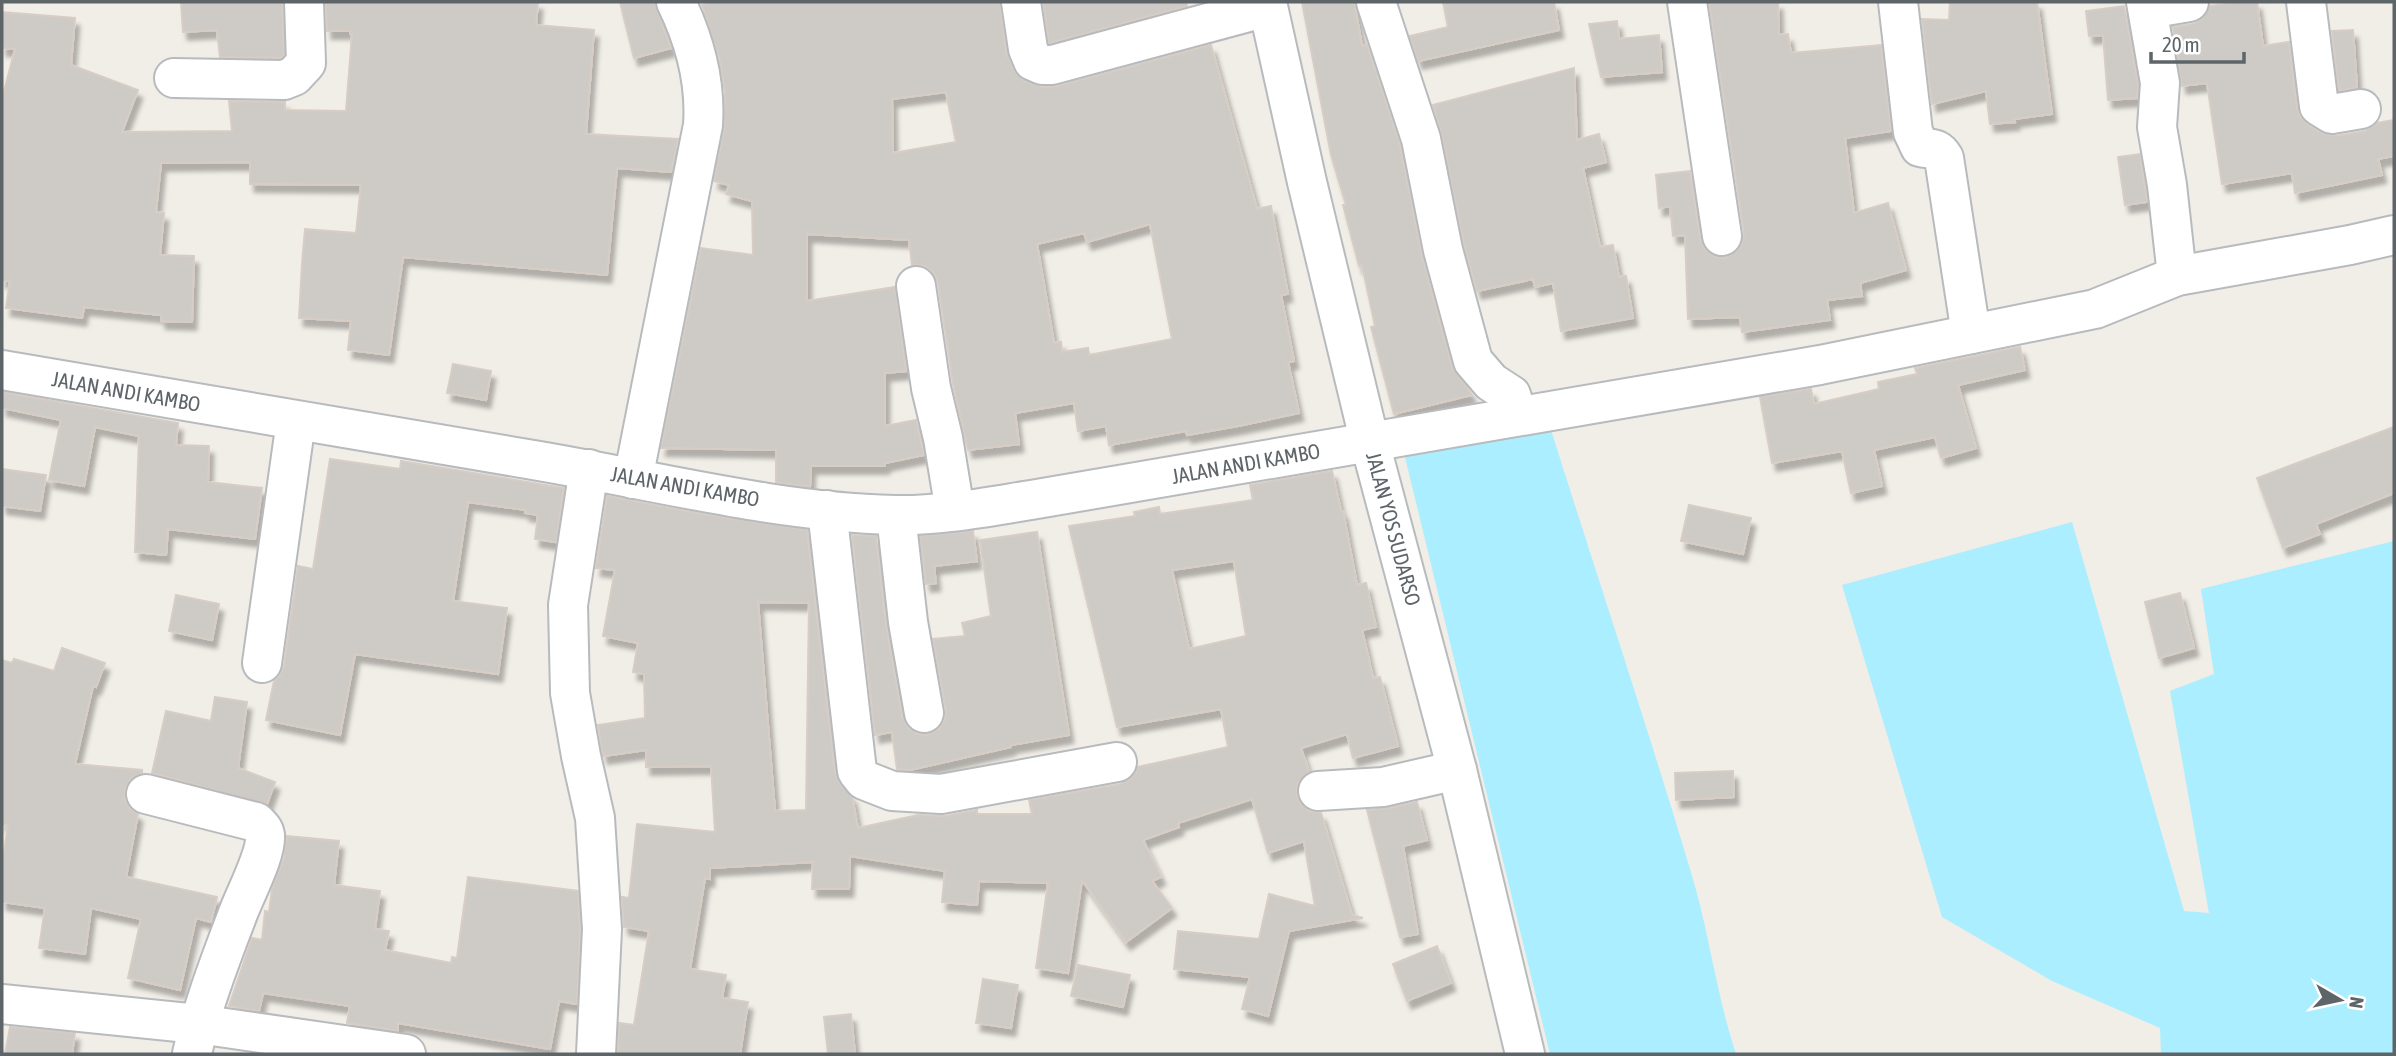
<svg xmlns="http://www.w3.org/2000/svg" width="2396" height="1056" viewBox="0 0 2396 1056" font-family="'Asap Condensed',sans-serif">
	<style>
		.water { fill: #aef }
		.building { fill: #cecac6; stroke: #d7cdc5; stroke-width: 2; fill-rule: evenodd; filter: url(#shadow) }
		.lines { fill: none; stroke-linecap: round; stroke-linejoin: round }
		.minor-casing { stroke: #b7bbbe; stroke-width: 42 }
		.minor { stroke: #fff; stroke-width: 38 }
		.labels { text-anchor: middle; stroke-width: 5; stroke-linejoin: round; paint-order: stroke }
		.street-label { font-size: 21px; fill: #5e6568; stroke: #fff }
	</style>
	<defs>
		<filter id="shadow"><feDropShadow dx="4.5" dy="8" stdDeviation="2" flood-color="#0004"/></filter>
	</defs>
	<rect width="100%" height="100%" fill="#f1ede7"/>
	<g class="water">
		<path d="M1551,430c46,146 95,292 139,439 19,61 26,125 46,185h-186l-146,-601z"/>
		<path d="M2072,522l112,389 25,2 -39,-222 44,-17 -13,-85 193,-48v513h-233l-1,-26 -108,-47 -110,-64 -100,-332z"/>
	</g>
	<g class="building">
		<path d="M181,2h101l2,53 -4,3 -60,-1 -3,-27 -34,2z"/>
		<path d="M326,2h212l-2,23 58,5 -8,104 92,5 -7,33 -54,-4 -10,107 -204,-18 -14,98 -41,-5 3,-29 -52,-3 3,-54 3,-35 51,4 5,-48 -111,-1v-22l-89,1 -5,49 8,1 -4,42 34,1 -2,66 -31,-1v-6l-77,-8 -2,11 -76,-10 4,-27 -8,-1v-181l13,-50 -13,-1v-36l73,6 -4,47 67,25 -16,42 110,-1 -3,-30 56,1v8l61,1 6,-77h-2v-3h-23z"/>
		<path d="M620,2h34l17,46 -37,10z"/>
		<path d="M715,2h285l6,50 7,17 11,12 18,6 16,-1 153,-41 46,164 14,-3 17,88 -7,1 13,66 -6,1 11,51 -61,13 -51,9 -1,-4 -77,14 -3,-19 -28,5 -4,-28 -59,10 4,31 -51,6 -15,-66 -15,-101 -4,-10 -9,-7 -13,-1 -3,-25 -102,-6v67l88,-14 11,84 -21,2v53l31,-6 8,35 -39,8v3h-74l-1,21 -34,-5v-32l-115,-2 40,-200 52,7 -1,-54 -26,-7 3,-9 -15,-4 10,-52 1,-37 -6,-36 -17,-51zM946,92l10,50 -63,11 -1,-54zM1150,224l22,115 -83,16 -1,-7 -26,4 -1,-10 -7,1 -17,-99 47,-11 3,9z"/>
		<path d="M1043,2h143l1,4 -138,37z"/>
		<path d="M1302,2h52l8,44 5,-1 33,100 22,111 30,111 20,28 -78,19 -23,-87 4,-1 -13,-61 -3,1 -16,-61h3l-15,-50z"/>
		<path d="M1443,2h111l5,28 -141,31 -8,-25 38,-9z"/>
		<path d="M1709,2h69l1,33 9,-1 3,19 90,-8 10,86 -46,7 9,75 34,-10 18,67 -46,13 2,13 -35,4 3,20 -88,12 -2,-15 -52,2 -3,-84 -12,1 -3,-30 -11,2 -3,-33 34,-4 10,68 5,10 8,7 12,2 10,-5 7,-8 2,-12z"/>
		<path d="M1950,2h87l15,112 -38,5 1,3 -25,2 -4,-33 -54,13 -10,-85 27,1z"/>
		<path d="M2241,2h16l6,44 26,-4 8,67 3,8 8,8 13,8 15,3 29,-5 12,-8 17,-3v36l-16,3 4,16 -87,18 -3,-20 -70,11 -15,-101 -25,3 -9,-59 20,-3 9,-5 8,-13z"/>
		<path d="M2124,6l14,78 -1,14 -29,2 -5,-65 -14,1 -3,-25z"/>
		<path d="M1617,21l2,18 40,-4 3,37 -61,5 -12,-53z"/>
		<path d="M2353,30l4,57 -18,4 -7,-60z"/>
		<path d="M1574,68l3,72 22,-6 7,28 -23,6 17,79 13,-2 6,32 7,-1 7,42 -72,13 -8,-48 -18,4 -2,-8 -56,12 -13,-46 -22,-110 -9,-30z"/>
		<path d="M2140,154l7,48 -22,3 -7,-48z"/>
		<path d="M2020,347l5,23 -67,15 18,63 -35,10 -6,-21 -61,13 8,36 -31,7 -9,-42 -70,12 -12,-66 51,-8 3,15 65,-15 -1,-7 39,-8 -2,-6z"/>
		<path d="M453,364l38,7 -5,29 -39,-7z"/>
		<path d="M2,392l176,31 -2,22 33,1 -1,36 54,6 -7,51 -87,-10 -2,26 -31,-3 4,-116 -44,-9 -11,59 -35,-6 12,-60 -59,-12z"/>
		<path d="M2394,427v66l-78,31 4,10 -37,14 -26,-70z"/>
		<path d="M330,459l70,10 1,-8 163,27 -8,54 -21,-3 3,-24 -13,-2 1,-3 -58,-8 -15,99 54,7 -9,66 -143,-20 -15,81 -74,-15 8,-39 6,-5 4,-10 14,-100 15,3z"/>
		<path d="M2,469l44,6 -6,36 -38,-5z"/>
		<path d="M1332,471l9,40h2l14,74 9,-2 10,44 -14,3 11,48 7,-1 18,69 -45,12 -6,-24 -46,14 8,24 -11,10 -2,10 3,10 10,9 12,2 31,102 11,3 -74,13 -21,85 -26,-7 8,-32 -76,-8 4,-38 81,8 10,-45 46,12 -11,-65 -36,12 -16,-54 -74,24 1,4 -36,13 18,37 -9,4 20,27 -46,34 -44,-62 -14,93 -32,-5 12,-85 -69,-2 -2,24 -35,-3 3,-31 -95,-15 -1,33h-37l1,-27 -103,6v11l-5,-1 -15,91 36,6 -4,23 26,4 -8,52h-122l1,-31 15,2 15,-94 -25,-4 -2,-30 7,1 8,-74 78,8 -4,-66 -65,1v-17l-43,6 -5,-31 47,-7 -1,-44 -11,-2 5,-29 -35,-7 12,-66 -19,-2 11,-72 106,20 94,14 28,244 5,10 12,13 6,31 60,-13 27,1 32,-6v4h55l-3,-14 92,-16 11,-6 6,-11 90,-20 -7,-38 -104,18 -48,-201 66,-10 -1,-4 25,-5 1,7 93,-14 -3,-15zM1234,561l12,75 -57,13 -17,-79zM758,602l51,1 -3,207 -31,1z"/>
		<path d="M1689,505l62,13 -8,36 -62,-13z"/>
		<path d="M973,531l4,30 -43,5 2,17 -10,1 -6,-48z"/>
		<path d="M1037,532l32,203 -58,10v2l-101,23 -13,-1 -5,-37 -17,3 -23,-200 24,1 10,89 16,92 6,11 9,6 10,1 12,-6 6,-9 1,-10 -13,-71 32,-3 -3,-13 29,-7 -11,-76z"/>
		<path d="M2180,593l14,55 -35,10 -14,-56z"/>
		<path d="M176,595l43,9 -7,36 -43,-9z"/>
		<path d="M62,648l43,15 -9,24 -3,-1 -18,78 67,6v3l-12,6 -5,10v12l5,8 8,5 -12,63 91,20 -6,25 -15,-4 -16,72 -52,-12 13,-59 -50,-11 -6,46 -46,-6 6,-40 -43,-6v-37l6,-40 -6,-1v-164l10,3 2,-4 40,12z"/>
		<path d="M215,697l32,5 -9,66 37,14 -8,22 -115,-31 14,-62 45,10z"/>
		<path d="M1733,771l1,26 -58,3 -1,-27z"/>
		<path d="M1417,802l10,38 -24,6 15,88 -18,3 -33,-127 21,-2z"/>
		<path d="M287,836l52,5 -5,44 46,6 -5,38 14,2 -4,19 66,13 1,-6 5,1 11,-81 110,14 2,38 -3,75 -18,-3 -9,48 -152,-26v8l-51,-8 3,-17 -87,-13 -4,18 -30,-5 23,-68 10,2 3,-29 4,1 3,-22 12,-32z"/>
		<path d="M1437,946l14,37 -44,18 -14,-37z"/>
		<path d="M1078,965l52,10 -7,32 -52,-11z"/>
		<path d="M983,979l35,6 -7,43 -35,-5z"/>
		<path d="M851,1014l4,40h-27l-4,-37z"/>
		<path d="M10,1027l65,6 -3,21h-67z"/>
	</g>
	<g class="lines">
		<g class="minor-casing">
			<g id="minor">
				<path d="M1021,2l7,47 5,12 9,4h10l215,-58"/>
				<path d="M1267,2l40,180 63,261 87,327 68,284"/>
				<path d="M1376,2l45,137 22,111 30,111 18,21 20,13 7,21"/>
				<path d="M1687,2l35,234"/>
				<path d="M1898,2l15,130 7,15c11,3 17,-1 24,11l27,176"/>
				<path d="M2146,2l14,81 -3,44 10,58 10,91"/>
				<path d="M2306,2l13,104 13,8 29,-5"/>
				<path d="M2148,9l41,-7"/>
				<path d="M174,78l110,2 10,-4 12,-13 -2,-61"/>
				<path d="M916,286l15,102 12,50 12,73"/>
				<path d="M2,370c179,32 358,62 537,91 118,20 236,51 356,54 45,1 91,-8 136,-15l789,-135 275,-56 82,-33 173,-31 44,-10"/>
				<path d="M589,469l-21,136 2,88 11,63 14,62 7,111 -6,125"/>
				<path d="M633,479l70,-354c3,-44 -8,-84 -27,-123"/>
				<path d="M827,510l30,261 7,9 28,11 49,3 176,-32"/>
				<path d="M896,515l12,107 16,91"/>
				<path d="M262,663l34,-242"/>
				<path d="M1318,791l65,-4 74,-17"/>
				<path d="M146,794l110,28c4,4 8,7 9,13 2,19 -21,61 -28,81 -17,45 -35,91 -45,138"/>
				<path d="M2,1004l196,20 208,30"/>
			</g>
		</g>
		<use href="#minor" class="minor"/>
	</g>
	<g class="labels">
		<g class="street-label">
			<text transform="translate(126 392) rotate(10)" y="7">JALAN ANDI KAMBO</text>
			<text transform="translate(1246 464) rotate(-10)" y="7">JALAN ANDI KAMBO</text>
			<text transform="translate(685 487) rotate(10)" y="7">JALAN ANDI KAMBO</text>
			<text transform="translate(1393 529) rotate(75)" y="7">JALAN YOS SUDARSO</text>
		</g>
	</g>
	<rect width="2396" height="1056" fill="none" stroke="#5e6568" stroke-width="7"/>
	<g transform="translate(2340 1000) rotate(99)" stroke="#ffffff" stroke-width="5" paint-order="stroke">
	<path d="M0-5L12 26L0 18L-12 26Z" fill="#5e6568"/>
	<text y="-10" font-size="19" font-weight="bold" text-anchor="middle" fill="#5e6568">N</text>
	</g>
	<path d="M2151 52v10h93v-10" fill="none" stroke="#5e6568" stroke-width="3.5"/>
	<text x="2162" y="52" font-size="21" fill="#5e6568" stroke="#ffffff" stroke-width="5" paint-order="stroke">20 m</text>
</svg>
